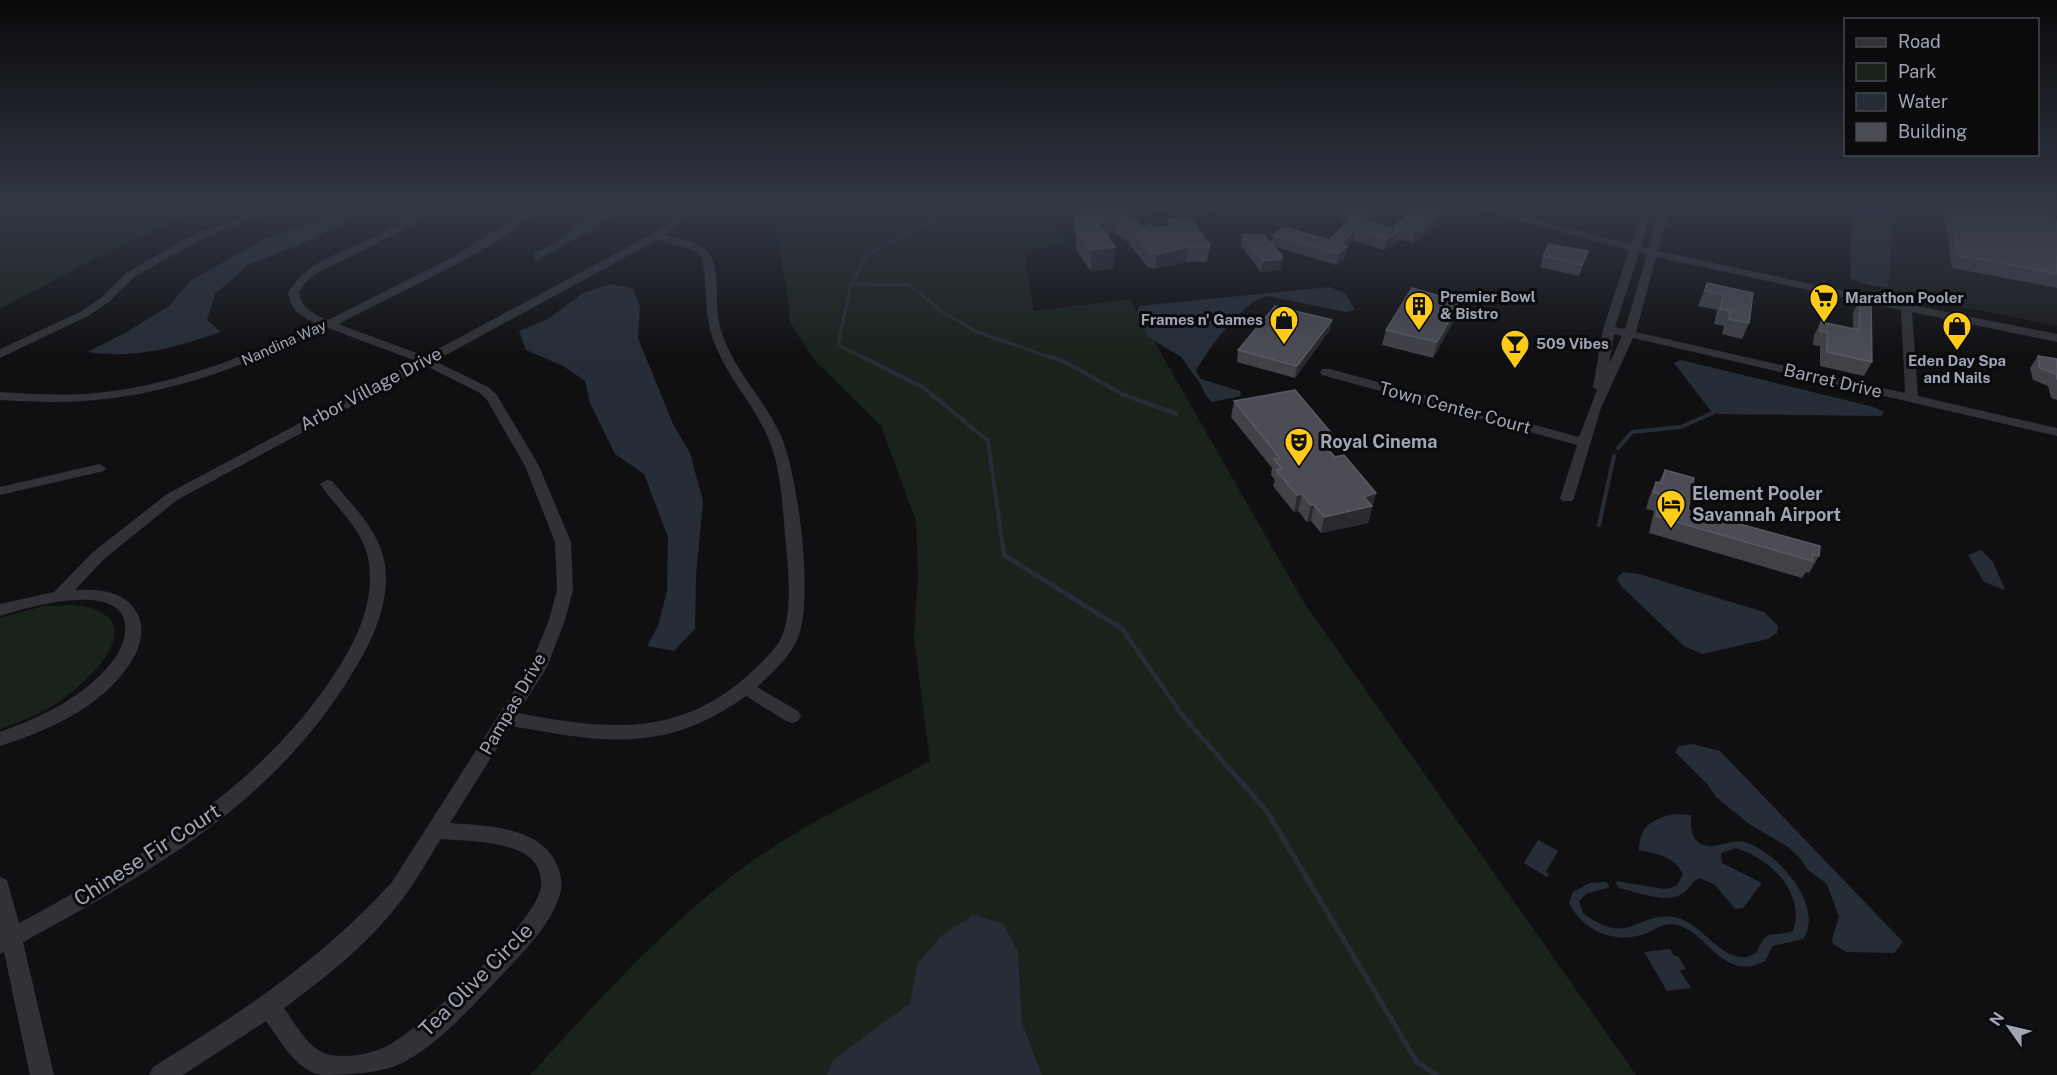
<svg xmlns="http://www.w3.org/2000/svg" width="2057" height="1075" viewBox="0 0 2057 1075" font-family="'Public Sans',sans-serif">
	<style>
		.built { fill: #1c1c1f }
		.green { fill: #1a221c }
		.water { fill: #262d36 }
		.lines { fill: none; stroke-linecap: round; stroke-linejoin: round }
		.stream-far3 { stroke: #262d36; stroke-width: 3 }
		.stream-far2 { stroke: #262d36; stroke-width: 4 }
		.stream-far1 { stroke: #262d36; stroke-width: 4.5 }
		.stream { stroke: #262d36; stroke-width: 5 }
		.minor { fill: #313137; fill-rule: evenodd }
		.wall { fill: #414148 }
		.shaded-wall { fill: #29292e }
		.building { fill: #4b4c54; stroke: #595a63; stroke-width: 1.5 }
		.labels { text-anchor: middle; stroke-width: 6; stroke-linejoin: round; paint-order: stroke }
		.far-poi-label { font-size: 15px; font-weight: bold; fill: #a0a4b4; stroke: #0b0b0d; text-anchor: start }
		.far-street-label { font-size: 15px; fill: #a0a4b4; stroke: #0b0b0d }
		.street-label { font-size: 18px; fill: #a0a4b4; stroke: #0b0b0d }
		.poi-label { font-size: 18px; font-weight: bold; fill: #a0a4b4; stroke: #0b0b0d; text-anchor: start }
		.near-street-label { font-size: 21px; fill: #a0a4b4; stroke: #0b0b0d }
	</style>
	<rect width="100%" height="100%" fill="#101012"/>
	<path class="built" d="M1895,205h162v121l-169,-34z"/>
	<g class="green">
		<path d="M0,205h216l-81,33 -135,71z"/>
		<path d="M793,205h226c19,13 42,15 46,40l-41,6 10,60 96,-12 173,302 333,474h-594l-20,-53 -4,-70 -101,12 -7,39 -77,57 -6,15h-297c68,-74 137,-152 218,-211 56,-41 122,-70 182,-103l-16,-124 4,-61 -2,-55 -35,-95 -66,-65 -25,-39 -3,-35 -13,-58z"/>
		<path d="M74,605c7,1 16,2 23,5 48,22 -15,76 -38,92 -18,12 -39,20 -59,27v-111l44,-12z"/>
	</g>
	<g class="water">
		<path d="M363,205h10l-59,34 -66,26 -33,29 -8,26 14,12c-47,16 -84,27 -134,20l38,-19 44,-27 21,-25 73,-41z"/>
		<path d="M599,205h36l-99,56 -3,-7 25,-12z"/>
		<path d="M1852,205h43l-7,83 -28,-5 -10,-5z"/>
		<path d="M611,284l21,4 8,18 -2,32 35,86 17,29 13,48 -7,75 -1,53 -21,22 -27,-5 11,-20 9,-35 1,-54 -24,-63 -29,-20 -25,-51 -5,-22 -22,-15 -37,-16 -7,-19 29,-12 35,-26z"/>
		<path d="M1330,287l16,7 9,16 -9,2 -78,-16c-25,4 -60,53 -72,75l5,8 39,12 1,5 -29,6 -6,-6 -5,-11 -20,-28 -33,-20 -11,-25 2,-6z"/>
		<path d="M1681,360l193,47 10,5 -3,4 -162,-2 -8,-3 -37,-48z"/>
		<path d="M1981,550l12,12 12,28 -21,-8 -16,-27z"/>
		<path d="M1623,572l16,2 125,38 14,14 -1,7 -9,6 -66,15 -18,-8 -63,-60 -4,-8z"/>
		<path d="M1693,744l27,7 183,191 -9,11 -48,-1 -13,-8 -1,-5 7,-22 -12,-33 -19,-14 -9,-13 -11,-10 -39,-23 -33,-27 -8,-12 -33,-33 4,-6z"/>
		<path d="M1674,814l17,1c0,8 -1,20 6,26 14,13 31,-3 48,1 31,9 81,64 58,97l-30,7 -8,15c-42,22 -56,-28 -88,-36 -13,-3 -19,3 -30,8 -30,12 -64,-1 -78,-30l4,-11 17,-9 16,-1 4,5 -24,7 -7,7 4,12c48,37 55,-5 95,5 26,6 50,55 79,34 9,-25 16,-14 36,-21 13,-39 -23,-72 -57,-83l-15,5 1,10 40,20 -19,25 -8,1 -20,-24 -15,-7c-9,3 -10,11 -18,16 -16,10 -45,-2 -63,-6l-4,-7 50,8 12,-3 6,-12c-9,-18 -26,-20 -44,-24 0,-23 13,-31 35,-36z"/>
		<path d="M1538,840l20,11 -12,21 3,2 -2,3 -23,-14z"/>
		<path d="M973,915l30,8 15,29 4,70 20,53h-215l6,-15 77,-57 7,-39 24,-28z"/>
		<path d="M1670,949l4,7h4l8,13 -10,3 4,-1 11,17 -24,3 -23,-39z"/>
	</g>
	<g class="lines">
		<g class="stream-far3">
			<path d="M851,284l17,-30 66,-33 -1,-16"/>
			<path d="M864,358l-26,-13 13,-61 58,1 34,27 32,19 77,27"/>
		</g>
		<g class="stream-far2">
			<path d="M861,356l63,32 64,53 15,106"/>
			<path d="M1048,356l19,7 57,32 53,19"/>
			<path d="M1618,448l14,-16 49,-5 34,-15"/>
			<path d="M1599,525l15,-69"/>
		</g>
		<path class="stream-far1" d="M1003,546l1,9 118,74 61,87 59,67"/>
		<path class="stream" d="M1240,781l26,29 151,252 20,13"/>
		<g class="minor">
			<path d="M276,205h15l-86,32 -71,40 -25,25 -21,14 -88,42v-9l80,-37 21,-14 25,-25 71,-40z"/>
			<path d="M430,205h12l-41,26 -86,43 -11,10 -5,9c4,16 14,21 29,27l127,-64 79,-51h12l-41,31 -42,25 -125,63 87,32 227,-122 39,-29h12l-39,30c12,3 29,5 39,13 19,14 12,46 15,68 1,11 5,20 9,30 14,32 40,58 54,90 17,38 33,163 17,202 -7,18 -27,36 -41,49l41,24 3,5 -3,5 -6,2 -6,-2 -40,-25c-82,59 -144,46 -235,30l-61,97c37,3 92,3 108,44 3,8 5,18 2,27 -9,32 -39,60 -61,84 -28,29 -59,65 -95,84 -22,12 -60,13 -84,13 -25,-6 -40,-35 -54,-54l-83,54h-34l4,-8c89,-55 168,-107 239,-185l138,-216 19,-46 8,-30 -2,-48 -30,-76 -38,-66 -7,-7 -54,-27 -249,134 -74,60 -28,30c22,-1 48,0 61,21 8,12 6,28 1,40 -25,52 -86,79 -137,95v-14c39,-14 78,-32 106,-63 11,-12 21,-28 19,-45 -6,-44 -99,-16 -125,-8v-12l54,-12 39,-40 74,-58 249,-133 -88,-33c-73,33 -150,65 -231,72 -33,3 -65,2 -97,0v-8c32,2 64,4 96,1 77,-7 152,-38 222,-69 -16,-6 -27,-14 -30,-31 16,-30 51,-39 80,-53 22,-10 42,-22 62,-35zM657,240l36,10 9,8c6,30 1,60 14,89 15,37 45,65 57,104 8,27 10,57 12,85 3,28 8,74 -3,100 -6,14 -24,30 -36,41 -71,62 -142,52 -228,36l29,-46 18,-47 8,-30 -2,-48 -32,-76 -42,-71 -9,-8 -53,-26zM441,839c25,2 79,2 94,24 6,8 8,22 4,31 -13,37 -115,131 -150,151 -16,9 -44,14 -62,9 -19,-5 -32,-31 -43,-46 44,-32 90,-69 122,-114 13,-17 23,-37 35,-55z"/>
			<path d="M1464,205h17l150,39 13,-39h10l-13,42 7,1 13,-43h10l-13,46 243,52 1,-5h8l2,7 145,29v8l-145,-30 6,84 139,32v8l-424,-98 -32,70 -27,90 -2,3h-10l-2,-3 17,-53 -255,-70 -2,-3 2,-3h8l249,68 18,-47 -4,-3 10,-58 26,-79zM1639,253l8,1 -22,75 -10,-2zM1656,257l245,53 4,83 -269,-61zM1614,334l8,2 -13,28z"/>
			<path d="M99,464l7,4 -2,3 -104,24v-8z"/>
			<path d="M327,480l5,1c21,25 48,50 53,84 5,38 -12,75 -32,107 -77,129 -201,200 -330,270l31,133h-24l-26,-123 -4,2v-77l7,3 12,43c121,-65 245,-136 320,-256 19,-30 35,-66 30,-103 -4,-33 -31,-54 -49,-80z"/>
		</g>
	</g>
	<g class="wall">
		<path d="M1075,205h42l27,23h10l14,-2 1,-7 41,26 -3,17h-21l-31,7 -7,-2 -23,-28 -10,-6 -8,3 8,11 -2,21 -22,3 -15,-21v-16l-2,-2 1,-14 10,-3z"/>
		<path d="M1145,205h31l-1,4 -22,4z"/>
		<path d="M1202,205h36l-1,7 -19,3z"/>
		<path d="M1347,205h34l-1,3 -14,13 28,8v-3l41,-2 -16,16 -6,3 -14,-4 -1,3 -14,8 -31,-10 -7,6 -1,12 -9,7 -63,-19 9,10 -2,14 -19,2 -20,-26 1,-11 29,9 2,-9 56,5 18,-17 -7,-2 2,-10z"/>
		<path d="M1943,205h112l-2,3 -7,-1 2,7 6,7h3v67l-105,-20z"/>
		<path d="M1588,251l-9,25 -39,-9 3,-11z"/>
		<path d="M1707,283l46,10 -4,30 -7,16 -20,-5 2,-8 -10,-2 3,-14 -19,-4z"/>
		<path d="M1860,299l12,63 -8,14 -44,-10v-20l-7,-1 1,-10 7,-13 32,6v-15z"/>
		<path d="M1460,302l-4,15 -23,41 -51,-13 4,-15z"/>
		<path d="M1332,320l-3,11 -34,47 -58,-16 1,-12z"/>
		<path d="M2038,356l19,3v41l-6,-2 -3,-12 -15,-6 -3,-12z"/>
		<path d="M1234,401l95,50 6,6 41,36 -8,30 -47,10 -10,-12 -4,1 -9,-11 -4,1 -21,-26 2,-6 -4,-5 1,-7 -41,-51z"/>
		<path d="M1665,470l23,40 131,46 -10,17 -3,-1 -4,6 -153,-45 5,-22 -8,-2 3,-11 7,-16h3z"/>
	</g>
	<g class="shaded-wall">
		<path d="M1153,205h23l-1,4 -22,4z"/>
		<path d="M1219,205h19l-1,7 -19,3z"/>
		<path d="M1374,205h7l-1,3 -20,18 2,-11z"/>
		<path d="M1438,214l-3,10 -16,16 -6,3 2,-11z"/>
		<path d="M1116,219l-1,14 -25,9 1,-15z"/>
		<path d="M1355,230l-2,10 -13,13 7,-6 -2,11 -9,7 4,-21z"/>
		<path d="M1400,231l-2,11 -14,8 3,-11z"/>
		<path d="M1115,247l-2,21 -22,3 1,-21z"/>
		<path d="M1188,247l-2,15 -31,7 2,-15z"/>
		<path d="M1279,256h3l-2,14 -19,2 2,-11z"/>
		<path d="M1460,302l-4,15 -23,41 4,-16z"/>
		<path d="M1332,320l-3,11 -34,47 2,-12z"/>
		<path d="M1333,435l-4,16 -11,-13z"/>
		<path d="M1376,493l-8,30 -47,10 3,-16 40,-20z"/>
		<path d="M1302,494l-4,17 -4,1 3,-17z"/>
		<path d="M1311,505h3l-3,16 -4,1z"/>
	</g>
	<g class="building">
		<path d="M1091,205h26l27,23 5,-4 5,4 18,-2 -3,-7 21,-1 20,27 -1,2h-21l-31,7 -7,-2 -24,-27 -10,-6 -25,8 -16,-9 22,-7z"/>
		<path d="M1347,205h27l-12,10 3,5 35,11 -13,8 -32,-9 -15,14 7,3 -9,7 -65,-19 10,-7h5l41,12 25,-23 6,-1 -18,-5z"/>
		<path d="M1951,205h95l2,9 4,1 2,6h3v53l-99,-19z"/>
		<path d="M1417,209l21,5 -16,16 -7,2 -21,-6z"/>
		<path d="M1100,226l15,21 -23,3 -16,-21z"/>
		<path d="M1242,235h22l18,21h-3l3,3 -19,2z"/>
		<path d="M1549,244l39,7 -6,14 -39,-9z"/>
		<path d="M1707,283l46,10 -4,30 -20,-4 1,-8 -10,-2 3,-14 -18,-4z"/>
		<path d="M1412,288l48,14 -23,40 -51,-12z"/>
		<path d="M1860,299l11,3 1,60 -45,-10v-20l-7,-1 1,-9 38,8z"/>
		<path d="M1275,306l57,14 -35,46 -59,-16z"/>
		<path d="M2038,356l19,3v21l-1,-6 -16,-6z"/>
		<path d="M1295,390l38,45 -15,3 17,19 9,-2 32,38 -12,4 8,9 -48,11 -10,-12h-3l-9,-11 -5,1 -21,-25 6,-1 -8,-10 6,-1 -46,-57z"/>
		<path d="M1665,470l29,8 -6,32 132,36 -1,10 -6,-2 -1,7 -156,-45 5,-21 -8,-3 3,-10 6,1z"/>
	</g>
	<linearGradient id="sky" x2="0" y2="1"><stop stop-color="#09090a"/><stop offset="0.58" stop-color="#313744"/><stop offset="1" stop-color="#313744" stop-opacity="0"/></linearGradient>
	<rect width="2057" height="356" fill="url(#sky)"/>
	<defs>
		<g id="supermarket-pin" transform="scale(1.5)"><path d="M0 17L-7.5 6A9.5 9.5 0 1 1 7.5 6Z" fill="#ffcb1b" stroke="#0b0b0d"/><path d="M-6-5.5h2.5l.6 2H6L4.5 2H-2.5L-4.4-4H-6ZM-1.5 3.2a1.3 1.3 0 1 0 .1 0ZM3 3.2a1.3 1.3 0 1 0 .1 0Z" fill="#111"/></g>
		<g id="building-pin" transform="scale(1.5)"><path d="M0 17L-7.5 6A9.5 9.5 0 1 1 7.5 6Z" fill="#ffcb1b" stroke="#0b0b0d"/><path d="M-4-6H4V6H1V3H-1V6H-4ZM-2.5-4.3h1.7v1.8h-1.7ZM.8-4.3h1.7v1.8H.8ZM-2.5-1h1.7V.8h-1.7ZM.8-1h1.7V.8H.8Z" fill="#111"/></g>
		<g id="shop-pin" transform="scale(1.5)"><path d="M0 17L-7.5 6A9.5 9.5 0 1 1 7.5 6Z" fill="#ffcb1b" stroke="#0b0b0d"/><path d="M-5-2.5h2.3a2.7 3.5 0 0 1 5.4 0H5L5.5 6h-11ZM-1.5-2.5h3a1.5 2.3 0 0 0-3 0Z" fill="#111"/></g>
		<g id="bar-pin" transform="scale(1.5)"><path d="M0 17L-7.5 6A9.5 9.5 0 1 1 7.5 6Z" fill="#ffcb1b" stroke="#0b0b0d"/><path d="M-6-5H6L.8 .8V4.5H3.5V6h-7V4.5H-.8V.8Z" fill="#111"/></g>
		<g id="theatre-pin" transform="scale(1.5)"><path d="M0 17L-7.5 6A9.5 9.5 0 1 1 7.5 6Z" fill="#ffcb1b" stroke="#0b0b0d"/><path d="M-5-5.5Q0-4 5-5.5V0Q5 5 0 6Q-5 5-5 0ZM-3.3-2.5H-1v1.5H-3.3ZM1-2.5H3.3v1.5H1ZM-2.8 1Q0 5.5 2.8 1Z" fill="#111"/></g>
		<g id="hotel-pin" transform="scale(1.5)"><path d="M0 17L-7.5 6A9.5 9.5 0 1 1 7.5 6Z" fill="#ffcb1b" stroke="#0b0b0d"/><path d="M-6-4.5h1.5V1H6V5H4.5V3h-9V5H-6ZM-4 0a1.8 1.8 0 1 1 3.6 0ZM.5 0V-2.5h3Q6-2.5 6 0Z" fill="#111"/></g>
	</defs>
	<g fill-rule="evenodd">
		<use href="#supermarket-pin" x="1824" y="298"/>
		<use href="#building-pin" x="1419" y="306"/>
		<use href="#shop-pin" x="1284" y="320"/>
		<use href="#shop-pin" x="1957" y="326"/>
		<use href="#bar-pin" x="1515" y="344"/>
		<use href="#theatre-pin" x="1299" y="442"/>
		<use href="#hotel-pin" x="1671" y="504"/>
	</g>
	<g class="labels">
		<g class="far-poi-label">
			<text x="1440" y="302">Premier Bowl<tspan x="1440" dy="17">&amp; Bistro</tspan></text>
			<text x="1845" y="303">Marathon Pooler</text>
			<text x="1263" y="325" text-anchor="end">Frames n' Games</text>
			<text x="1536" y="349">509 Vibes</text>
			<text x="1957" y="366" text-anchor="middle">Eden Day Spa<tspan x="1957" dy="17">and Nails</tspan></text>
		</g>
		<g class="far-street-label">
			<text transform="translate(284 343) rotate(-24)" y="5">Nandina Way</text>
		</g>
		<g class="street-label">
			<text transform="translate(1833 381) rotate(13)" y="6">Barret Drive</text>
			<text transform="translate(371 389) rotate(-28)" y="6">Arbor Village Drive</text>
			<text transform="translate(1455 408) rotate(15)" y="6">Town Center Court</text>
			<text transform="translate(513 704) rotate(-60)" y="6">Pampas Drive</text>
		</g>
		<g class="poi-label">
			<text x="1320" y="448">Royal Cinema</text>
			<text x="1692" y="500">Element Pooler<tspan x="1692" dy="21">Savannah Airport</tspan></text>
		</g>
		<g class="near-street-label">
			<text transform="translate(147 855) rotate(-33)" y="7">Chinese Fir Court</text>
			<text transform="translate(476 980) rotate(-45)" y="7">Tea Olive Circle</text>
		</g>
	</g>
	<rect x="1844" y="18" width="195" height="138" fill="#0b0b0d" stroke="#474850" stroke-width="1.5"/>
	<rect x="1856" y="38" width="30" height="9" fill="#313137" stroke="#474850" stroke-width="1.5"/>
	<text x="1898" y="48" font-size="18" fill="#a0a4b4">Road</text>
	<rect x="1856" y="63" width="30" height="18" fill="#1a221c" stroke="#474850" stroke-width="1.5"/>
	<text x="1898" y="78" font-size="18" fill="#a0a4b4">Park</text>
	<rect x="1856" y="93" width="30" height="18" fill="#262d36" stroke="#474850" stroke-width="1.5"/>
	<text x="1898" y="108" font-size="18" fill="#a0a4b4">Water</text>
	<rect x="1856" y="123" width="30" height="18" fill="#4b4c54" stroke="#474850" stroke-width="1.5"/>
	<text x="1898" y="138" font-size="18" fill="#a0a4b4">Building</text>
	<g transform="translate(2009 1027) rotate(304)" stroke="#0b0b0d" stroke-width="4.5" paint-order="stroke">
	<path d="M0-4.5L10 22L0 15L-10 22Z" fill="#a0a4b4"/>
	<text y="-9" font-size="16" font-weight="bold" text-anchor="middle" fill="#a0a4b4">N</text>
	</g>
</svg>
